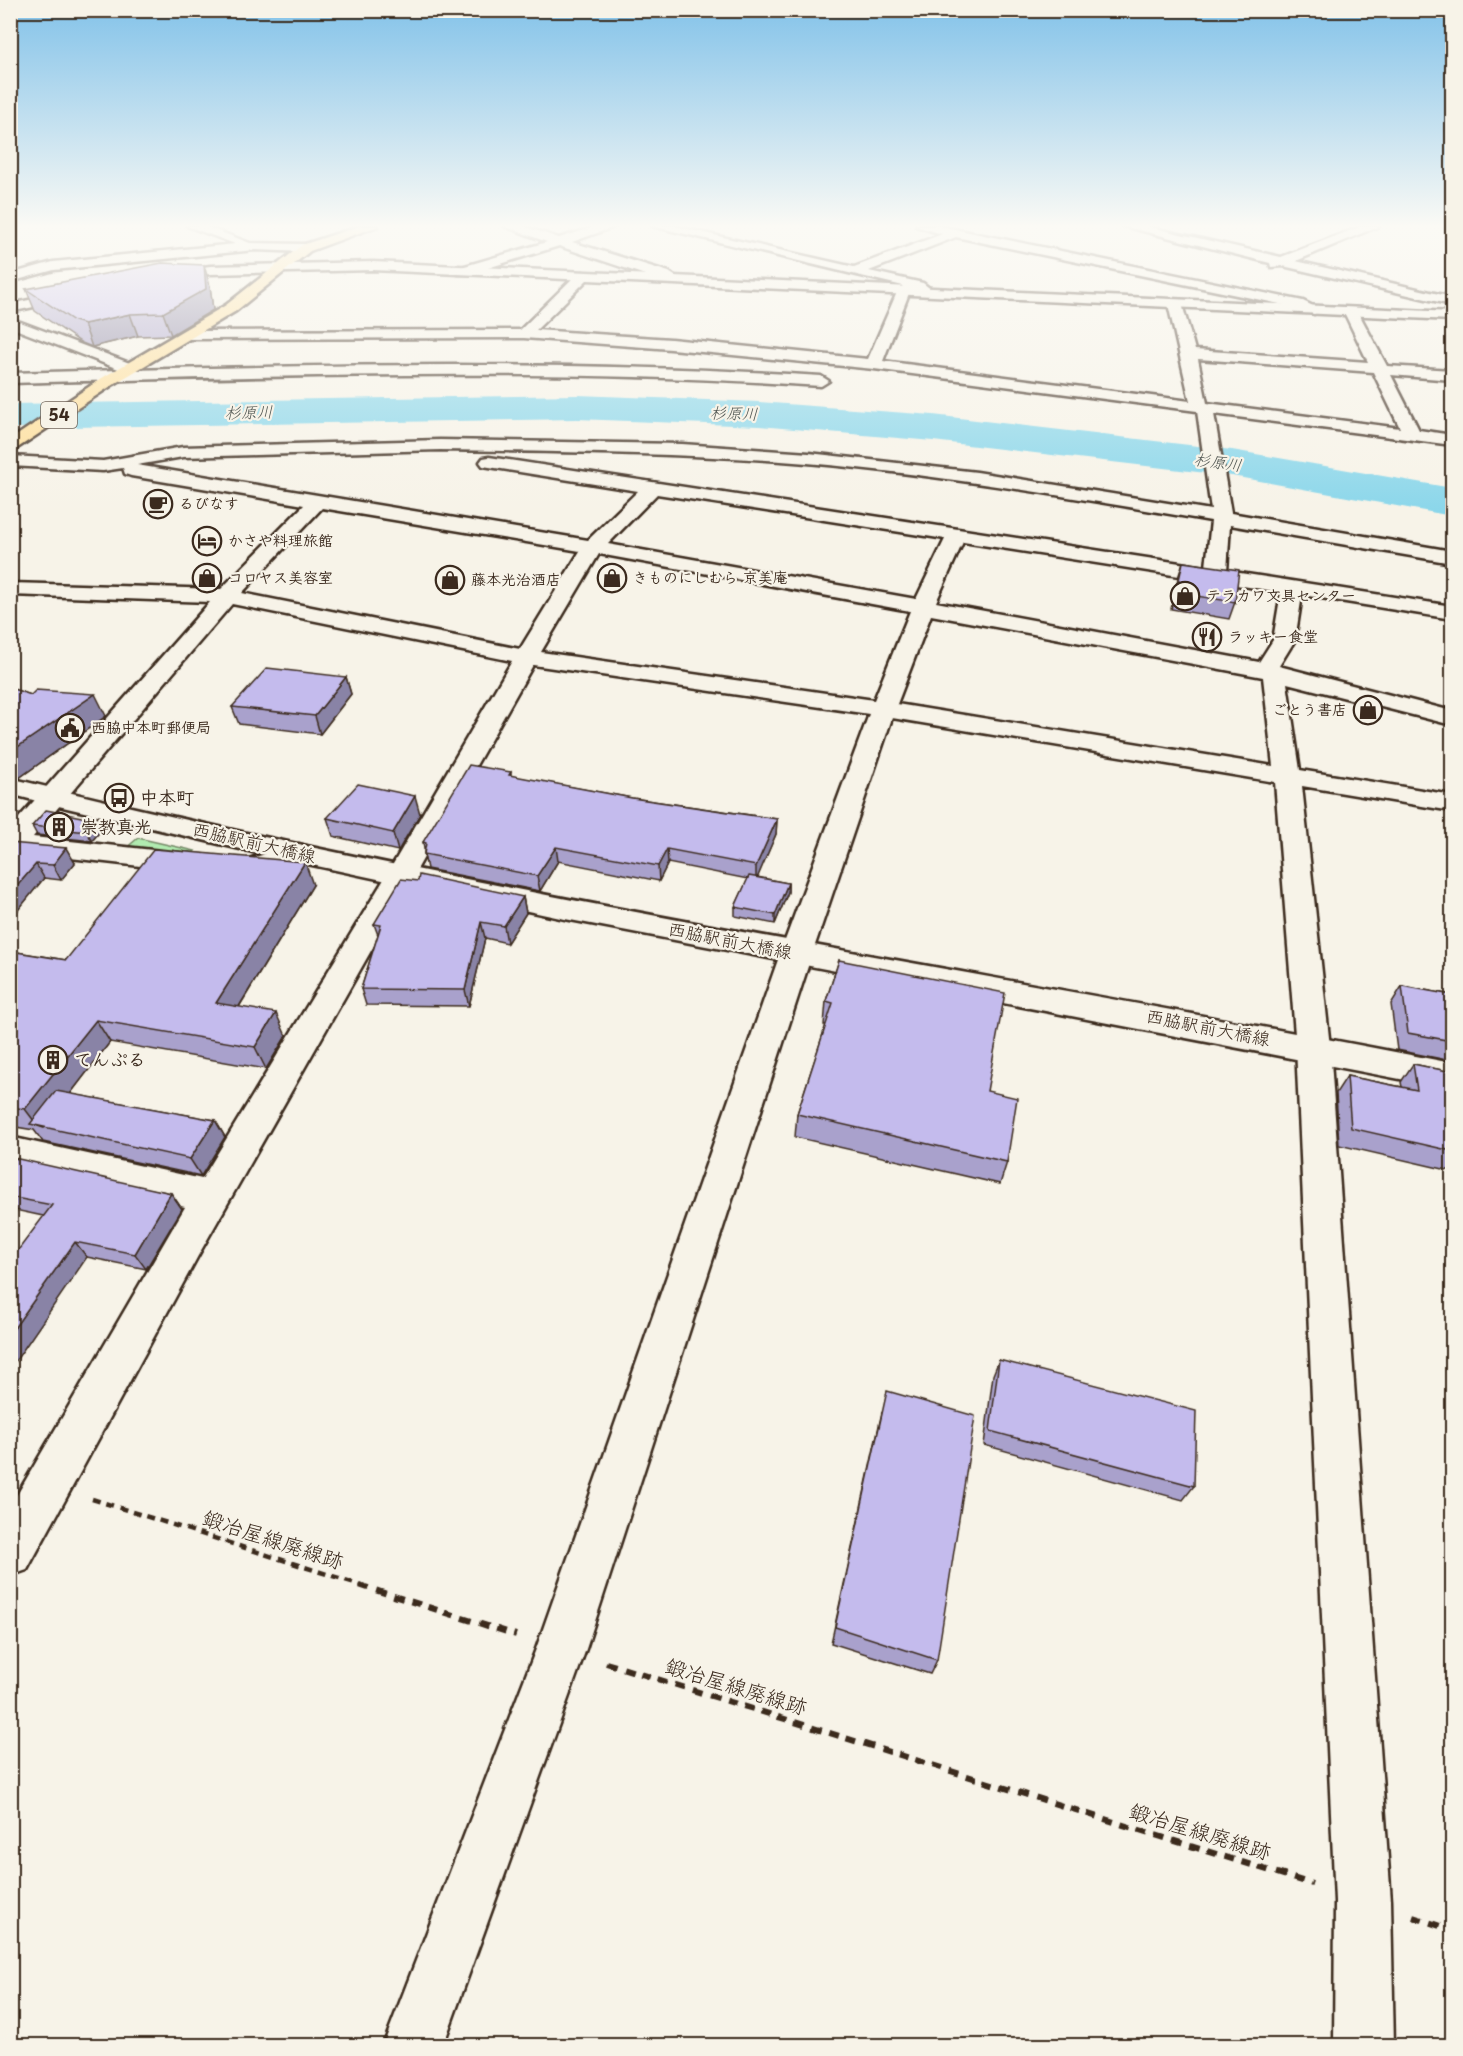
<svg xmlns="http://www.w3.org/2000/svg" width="1463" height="2056" viewBox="0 0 1463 2056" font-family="'Playpen Sans','Klee One',sans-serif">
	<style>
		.green { fill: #b1ebb0; stroke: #768a67; stroke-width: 1.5 }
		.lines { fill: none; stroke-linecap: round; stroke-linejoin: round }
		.river { fill: #8ad6ea; fill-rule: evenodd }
		.street-casing { stroke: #3b2a1e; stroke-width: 5 }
		.secondary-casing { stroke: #3b2a1e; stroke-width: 5 }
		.primary-casing { stroke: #3b2a1e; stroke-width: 5 }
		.path-far1 { stroke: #3b2a1e; stroke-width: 4.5; stroke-dasharray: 8 6; stroke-linecap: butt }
		.path { stroke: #3b2a1e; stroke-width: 6; stroke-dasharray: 10 8; stroke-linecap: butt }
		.street { fill: #f7f3e8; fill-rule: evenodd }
		.secondary { fill: #f7f3e8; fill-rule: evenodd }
		.primary { fill: #fedd96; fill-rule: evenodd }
		.wall { fill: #a9a1cc; stroke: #3b2a1e; stroke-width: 1.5 }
		.shaded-wall { fill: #8983a6; stroke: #3b2a1e; stroke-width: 1.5 }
		.building { fill: #c4bbed; stroke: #3b2a1e; stroke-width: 1.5 }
		.labels { text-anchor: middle; stroke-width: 4.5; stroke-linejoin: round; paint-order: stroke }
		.far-poi-label { font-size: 15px; font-weight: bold; fill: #3b2a1e; stroke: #f7f3e8; text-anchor: start }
		.far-water-label { font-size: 16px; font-style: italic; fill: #4f5551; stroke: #f7f3e8 }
		.shield { fill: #f7f3e8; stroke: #73665b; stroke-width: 1.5 }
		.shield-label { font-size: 16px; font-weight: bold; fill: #3b2a1e }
		.poi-label { font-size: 18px; font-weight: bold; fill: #3b2a1e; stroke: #f7f3e8; text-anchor: start }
		.street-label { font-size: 18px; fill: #3b2a1e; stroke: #f7f3e8 }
		.near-street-label { font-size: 21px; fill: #3b2a1e; stroke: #f7f3e8 }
	</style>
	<rect width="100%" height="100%" fill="#f7f3e8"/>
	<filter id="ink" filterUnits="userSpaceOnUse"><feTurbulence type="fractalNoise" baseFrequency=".0167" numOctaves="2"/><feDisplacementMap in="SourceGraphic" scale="12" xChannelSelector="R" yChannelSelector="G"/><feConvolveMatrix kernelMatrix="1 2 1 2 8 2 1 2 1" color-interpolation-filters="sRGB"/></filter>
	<g filter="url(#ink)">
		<path class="green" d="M138,838l57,13 -5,5 -65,-7z"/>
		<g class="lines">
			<path class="river" d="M577,395l182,7 174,13 299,35 220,38v28l-220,-40 -299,-35 -174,-15 -182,-7 -567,9v-24z"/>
			<g class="street-casing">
				<g id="street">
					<path d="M187,226h18l45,17 56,1 6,4 -6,4 -51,-2 -201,20 -44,12v-8l43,-12 182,-18z"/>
					<path d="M504,226h19l36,12 39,-12h19l-45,16 97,30 12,8 -2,3h-10l-110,-37 -91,28h-10v-6l89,-26z"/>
					<path d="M652,226h22l180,41 88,-33 -26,-8h24l363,75 18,9 -7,4 -15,-6 -343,-71 -87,34 54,12 10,8 -7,4 -15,-7 -28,73 307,40 -22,-97 7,-4 7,4 13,46 173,12 -24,-50 7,-4 7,4 29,54 65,4v10l-61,-5 28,55 33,5v10l-238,-31 17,99 221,38v12l-222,-38 -3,46 225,35v13l-150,-24 -7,45 -16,26 173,45v14l-165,-42 13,87 152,25v16l-150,-25 28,261 61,854 3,145h-60l1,-145 -39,-854 -21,-265 -383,-64 -80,236 -226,695 -143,397h-60l153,-397 244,-695 89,-240 -336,-49 -334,589 -172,316 -17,6v-69l175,-300 -175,-40v-30l192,42 184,-303 126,-215 -280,-57 -199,233 212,23 54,-16 10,3 4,6 -4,6 -63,19 -229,-26 -7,2v-26l200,-226 -200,-7v-12l211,6 83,-84 -173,-29 -6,-2 -2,-6 -20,3 -93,-5v-10l93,5 80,-14 257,-7 242,4 127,9 168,19 234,38 -14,-99 -323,-42 -203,-20 -147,-11 -337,1 -7,-4 7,-4 333,-1 58,-57 5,-1 7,4 -2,3 -52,51 135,9 197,20 30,-69 5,-4zM1198,359l175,13 27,56 -193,-25zM440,450c122,2 245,3 367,13 135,12 270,35 404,58l-5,46 -717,-110 -6,1 -3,4 3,4 155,25 -50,49 -451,-75 46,-8zM657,494l288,45 -29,60 -308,-55zM322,508l258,43 -60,98 -278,-56zM963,542l318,50 -8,48 -14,22 -323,-60zM599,554l311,57 -36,89 -333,-48zM931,615l332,62 10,89 -376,-62z"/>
					<path d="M1123,226h22l136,31 81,-31h17l-83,35 156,36v8l-169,-39 -12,1 -1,-4z"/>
					<path d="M10,318l125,47v5c229,-6 457,-9 686,6l8,5 -8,5c-270,-19 -540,-10 -811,-3v-10l111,-3 -111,-43z"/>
				</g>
			</g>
			<g class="secondary-casing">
				<g id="secondary">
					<path d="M373,262l1079,50v8l-1079,-50 -163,4 -48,7 -7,-4 7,-4 48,-7z"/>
					<path d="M76,290l7,4 -2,3 -71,15v-8z"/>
					<path d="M10,778c476,118 961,191 1442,285v26l-887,-170 -295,-63 -237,-56 -23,-6z"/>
				</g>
			</g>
			<g class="primary-casing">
				<path id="primary" d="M360,226h18l-68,25 -74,60 -122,73 -104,69v-13l92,-62 124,-73 76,-60z"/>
			</g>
			<path class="path-far1" d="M92,1499l272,87"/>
			<g class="path">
				<path d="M359,1585l157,50"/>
				<path d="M606,1663l706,221"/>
				<path d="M1413,1917l39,13"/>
			</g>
			<use href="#street" class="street"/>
			<use href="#secondary" class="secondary"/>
			<use href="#primary" class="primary"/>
		</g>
		<g class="wall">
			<path d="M210,286l3,24 -42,25 -33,1 -46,11 -10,-4 -47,-32 -9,-22z"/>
			<path d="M1183,562l52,40 -6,17 -58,-10 7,-31z"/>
			<path d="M346,677l5,17 -31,40 -81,-10 -7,-17z"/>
			<path d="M10,688l21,7 75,21 -87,62 -9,-1z"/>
			<path d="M511,772v4l121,22 145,21 -1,15 -19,43 31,6v9l-13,32 -40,-8v-9l13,-28 -80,-16 -9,18 -101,-20 -18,30 -113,-22 -3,-15v-5l-1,-7z"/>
			<path d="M420,814l-22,37 -65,-15 -6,-18z"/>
			<path d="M97,820l5,9 -10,12 -55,-6 -5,-9z"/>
			<path d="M10,843l65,20 -14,17 -17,-2 -34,42z"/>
			<path d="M313,885l-74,122 47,29 -20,33 -156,-27 -40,52 145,26 10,17 -24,39 -158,-34 -9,-12 -24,-4v-175l56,9z"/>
			<path d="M523,897l3,16 -19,30 -22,-5 -16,68 -103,-1 -5,-16 17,-54 -4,-11z"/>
			<path d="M839,960l148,131 20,71 -7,22 -205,-47 2,-23 29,-89h-2l2,-24z"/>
			<path d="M1402,986l50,9v66l-55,-11 -6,-46z"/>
			<path d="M1413,1064l39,8v99l-113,-26 -3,-52 11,-17 55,11 -1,-5z"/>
			<path d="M10,1162l161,31 11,16 -36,60 -59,-12 -44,-41 -33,-7z"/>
			<path d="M999,1360l195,126 -11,14 -199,-55 9,-70z"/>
			<path d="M882,1412l55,248 -7,14 -99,-31z"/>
		</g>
		<g class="shaded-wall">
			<path d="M204,265l6,21 3,24 -42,25 -8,-22z"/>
			<path d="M130,314l8,22 -46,11 -8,-23z"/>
			<path d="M346,677l5,17 -31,40 -5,-18z"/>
			<path d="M95,694l11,22 -87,62 -9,-15v-11z"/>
			<path d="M415,796l5,18 -22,37 -5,-18z"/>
			<path d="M777,819l-1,15 -20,47v-15z"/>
			<path d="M97,820l5,9 -10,12 -5,-9z"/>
			<path d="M556,847l2,14 -18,30 -3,-15z"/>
			<path d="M66,848l9,15 -14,17 -8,-15z"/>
			<path d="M667,849l1,14 -9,18 -1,-15z"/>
			<path d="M305,862l8,23 -86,141 -11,-23z"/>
			<path d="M36,864l8,14 -34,42v-26z"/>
			<path d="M788,883v9l-13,32v-9z"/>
			<path d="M523,897l3,16 -19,30 -3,-17z"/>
			<path d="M481,922l4,16 -16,68 -4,-16z"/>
			<path d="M276,1013l10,23 -20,33 -11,-22z"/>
			<path d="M96,1020l14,22 -66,86 -6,-2 -13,-17z"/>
			<path d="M215,1120l10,17 -24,39 -11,-17z"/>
			<path d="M171,1193l11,16 -36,60 -11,-15z"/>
			<path d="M75,1242l12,15 -77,112v-35z"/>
		</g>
		<g class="building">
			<path d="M162,263l42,2 2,24 -43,24 -33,1 -46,10 -10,-3 -48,-32z"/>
			<path d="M1183,562l56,8 -4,32 -59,-9z"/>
			<path d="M267,668l79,9 -31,39 -83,-9z"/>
			<path d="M10,688l21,7 5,-5 59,4 -85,58z"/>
			<path d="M469,765l42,7 -2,3 123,23 145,21 -21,47 -89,-17 -9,17 -102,-19 -19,29 -113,-22 2,-11 -3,-1z"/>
			<path d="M358,784l57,12 -22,37 -66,-15z"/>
			<path d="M46,810l51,10 -10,12 -55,-6z"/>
			<path d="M10,843l56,5 -13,17 -17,-1 -26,30z"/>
			<path d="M154,849l151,13 -89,141 60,10 -21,34 -159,-27 -71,89 -15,-2v-156l56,9z"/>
			<path d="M419,875l104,22 -19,29 -23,-4 -16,68 -104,-1 20,-64 -7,-1 27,-45 17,2z"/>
			<path d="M749,876l39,7 -13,32 -40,-8z"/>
			<path d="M839,960l166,33 -18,98 30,7 -10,64 -210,-48 36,-111 -7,-2z"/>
			<path d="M1402,986l50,9v46l-44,-8z"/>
			<path d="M1413,1064l39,8v79l-101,-23 -4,-52 70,14z"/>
			<path d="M56,1091l159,29 -25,39 -160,-35z"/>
			<path d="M14,1158l157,35 -36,61 -60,-12 -65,92v-73l42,-56 -42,-8v-35z"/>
			<path d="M999,1360l197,51 -2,75 -204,-55z"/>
			<path d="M887,1391l88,25 -38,244 -102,-33z"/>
		</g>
	</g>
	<linearGradient id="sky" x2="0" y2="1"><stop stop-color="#82c2e9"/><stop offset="0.44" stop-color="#fbfaf5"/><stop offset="1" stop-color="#fbfaf5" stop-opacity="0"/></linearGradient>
	<rect width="1463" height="514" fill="url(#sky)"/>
	<defs>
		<g id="cafe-ring" transform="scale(1.5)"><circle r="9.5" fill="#f7f3e8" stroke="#3b2a1e" stroke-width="1.5"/><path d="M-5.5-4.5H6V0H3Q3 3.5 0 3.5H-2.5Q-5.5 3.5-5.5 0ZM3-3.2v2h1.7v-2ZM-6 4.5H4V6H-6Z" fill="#3b2a1e"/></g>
		<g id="hotel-ring" transform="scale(1.5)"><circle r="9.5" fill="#f7f3e8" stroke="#3b2a1e" stroke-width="1.5"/><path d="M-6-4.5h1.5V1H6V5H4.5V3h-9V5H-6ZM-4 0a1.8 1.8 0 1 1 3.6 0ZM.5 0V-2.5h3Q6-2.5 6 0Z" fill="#3b2a1e"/></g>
		<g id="shop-ring" transform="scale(1.5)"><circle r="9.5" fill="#f7f3e8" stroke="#3b2a1e" stroke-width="1.5"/><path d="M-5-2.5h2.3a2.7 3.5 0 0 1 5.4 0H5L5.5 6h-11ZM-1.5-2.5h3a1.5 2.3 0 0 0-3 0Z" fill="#3b2a1e"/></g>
		<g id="restaurant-ring" transform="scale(1.5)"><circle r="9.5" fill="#f7f3e8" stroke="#3b2a1e" stroke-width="1.5"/><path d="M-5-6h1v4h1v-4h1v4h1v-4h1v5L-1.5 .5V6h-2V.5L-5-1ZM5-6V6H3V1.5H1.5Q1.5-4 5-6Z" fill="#3b2a1e"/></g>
		<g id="civic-ring" transform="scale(1.5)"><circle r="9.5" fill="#f7f3e8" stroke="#3b2a1e" stroke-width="1.5"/><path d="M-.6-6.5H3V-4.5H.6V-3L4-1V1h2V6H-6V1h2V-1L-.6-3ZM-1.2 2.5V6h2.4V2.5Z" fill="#3b2a1e"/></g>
		<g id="bus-ring" transform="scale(1.5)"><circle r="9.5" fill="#f7f3e8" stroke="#3b2a1e" stroke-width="1.5"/><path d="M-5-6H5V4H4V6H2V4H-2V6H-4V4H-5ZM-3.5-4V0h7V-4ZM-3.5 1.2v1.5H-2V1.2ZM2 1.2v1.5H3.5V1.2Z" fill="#3b2a1e"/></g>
		<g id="building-ring" transform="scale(1.5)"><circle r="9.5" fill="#f7f3e8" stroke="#3b2a1e" stroke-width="1.5"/><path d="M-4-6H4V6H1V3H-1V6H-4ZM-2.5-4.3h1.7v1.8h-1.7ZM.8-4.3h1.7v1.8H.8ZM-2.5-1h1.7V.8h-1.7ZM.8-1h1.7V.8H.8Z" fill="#3b2a1e"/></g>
	</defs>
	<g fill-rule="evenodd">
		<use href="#cafe-ring" x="158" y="504"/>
		<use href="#hotel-ring" x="207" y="541"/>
		<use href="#shop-ring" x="207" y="578"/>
		<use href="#shop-ring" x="612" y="578"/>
		<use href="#shop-ring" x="450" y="580"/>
		<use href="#shop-ring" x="1185" y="596"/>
		<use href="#restaurant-ring" x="1207" y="637"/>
		<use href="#shop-ring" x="1368" y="710"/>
		<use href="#civic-ring" x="70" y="728"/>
		<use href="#bus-ring" x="119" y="798"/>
		<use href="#building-ring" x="59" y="827"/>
		<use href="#building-ring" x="53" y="1060"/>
	</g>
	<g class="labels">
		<g class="far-poi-label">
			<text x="179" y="509">るびなす</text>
			<text x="228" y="546">かさや料理旅館</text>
			<text x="228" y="583">コロヤス美容室</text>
			<text x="633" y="583">きものにしむら 京美庵</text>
			<text x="471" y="585">藤本光治酒店</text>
			<text x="1206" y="601">テラカワ文具センター</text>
			<text x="1228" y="642">ラッキー食堂</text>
			<text x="1347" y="715" text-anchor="end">ごとう書店</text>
			<text x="91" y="733">西脇中本町郵便局</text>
		</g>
		<g class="far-water-label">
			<text transform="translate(249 412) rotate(-1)" y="6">杉原川</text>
			<text transform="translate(734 413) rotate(2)" y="6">杉原川</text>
			<text transform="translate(1218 462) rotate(8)" y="6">杉原川</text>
		</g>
		<rect class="shield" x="41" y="402" width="36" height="26" rx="4.5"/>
		<g class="shield-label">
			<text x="59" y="421">54</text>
		</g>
		<g class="poi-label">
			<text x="140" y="804">中本町</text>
			<text x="80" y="833">崇教真光</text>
			<text x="74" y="1066">てんぷる</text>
		</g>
		<g class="street-label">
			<text transform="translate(254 843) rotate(13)" y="6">西脇駅前大橋線</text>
			<text transform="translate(730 941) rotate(11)" y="6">西脇駅前大橋線</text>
			<text transform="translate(1208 1028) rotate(11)" y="6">西脇駅前大橋線</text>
		</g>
		<g class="near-street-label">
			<text transform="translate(273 1540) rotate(18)" y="7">鍛冶屋線廃線跡</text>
			<text transform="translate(736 1687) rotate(17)" y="7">鍛冶屋線廃線跡</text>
			<text transform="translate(1200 1832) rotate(17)" y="7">鍛冶屋線廃線跡</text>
		</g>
	</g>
	<rect width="1463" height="2056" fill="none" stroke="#f7f3e8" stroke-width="36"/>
	<rect x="18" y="18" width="1427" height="2020" fill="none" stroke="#3b2a1e" stroke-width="2" filter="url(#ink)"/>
</svg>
